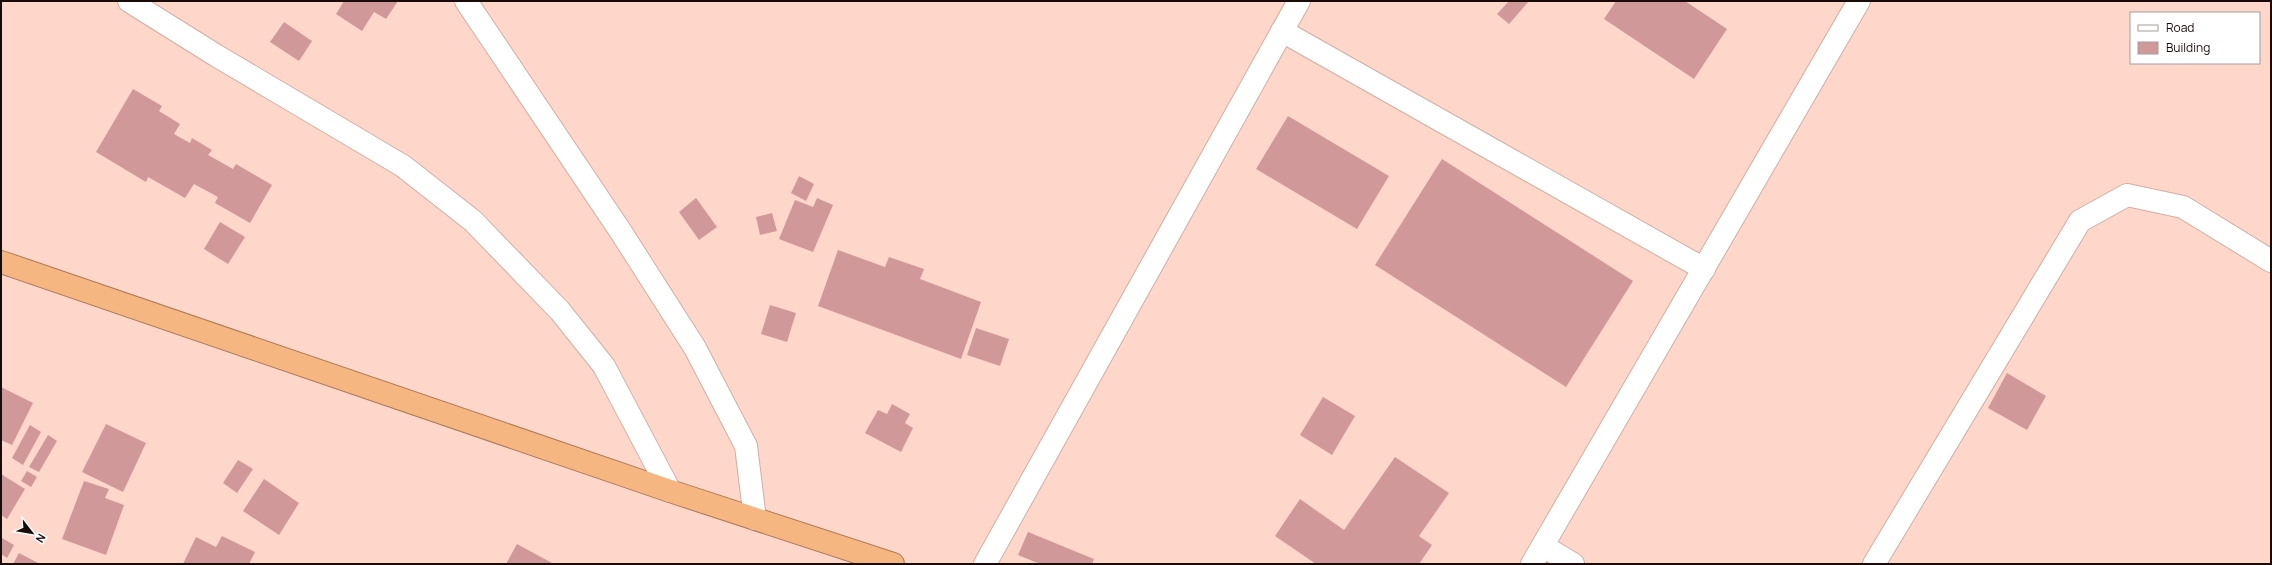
<svg xmlns="http://www.w3.org/2000/svg" width="2272" height="565" viewBox="0 0 2272 565" font-family="Manrope,sans-serif">
	<style>
		.building { fill: #d1989a }
		.lines { fill: none; stroke-linecap: round; stroke-linejoin: round }
		.street-casing { stroke: #d3ada1; stroke-width: 24 }
		.highway-casing { stroke: #a97a57; stroke-width: 24 }
		.street { stroke: #fff; stroke-width: 22 }
		.highway { stroke: #f6b681; stroke-width: 22 }
	</style>
	<rect width="100%" height="100%" fill="#ffd7ca"/>
	<g class="building">
		<path d="M344,1h54l-12,18 -12,-7 -12,19 -26,-17z"/>
		<path d="M1509,1h20l-20,23 -12,-10z"/>
		<path d="M1616,1h69l42,28 -33,50 -90,-60z"/>
		<path d="M284,22l28,19 -13,20 -29,-19z"/>
		<path d="M133,89l29,17 -3,5 21,13 -6,10 16,9 2,-5 20,12 -4,5 25,14 3,-5 36,21 -22,38 -35,-20 3,-6 -24,-13 -9,14 -37,-21 -2,5 -50,-30z"/>
		<path d="M1288,116l101,60 -32,53 -101,-60z"/>
		<path d="M1442,159l191,122 -67,106 -191,-122z"/>
		<path d="M799,176l15,8 -8,17 -15,-8z"/>
		<path d="M696,198l21,29 -18,13 -20,-28z"/>
		<path d="M817,198l16,7 -20,47 -34,-13 16,-39 18,7z"/>
		<path d="M772,213l5,18 -17,4 -4,-18z"/>
		<path d="M220,222l25,15 -17,27 -24,-15z"/>
		<path d="M838,250l47,17 4,-10 35,12 -4,10 61,23 -20,57 -143,-53z"/>
		<path d="M770,305l26,8 -9,29 -26,-8z"/>
		<path d="M976,328l33,11 -9,27 -33,-11z"/>
		<path d="M2007,373l39,23 -19,34 -39,-22z"/>
		<path d="M1,387l32,16 -21,42 -11,-5z"/>
		<path d="M1323,397l32,19 -23,39 -32,-20z"/>
		<path d="M892,404l18,10 -5,9 8,5 -12,24 -36,-19 13,-23 9,4z"/>
		<path d="M106,424l40,19 -23,49 -41,-20z"/>
		<path d="M30,425l11,7 -18,33 -11,-7z"/>
		<path d="M48,435l9,6 -18,31 -10,-5z"/>
		<path d="M1395,457l54,36 -30,43 13,9 -13,19h-103l-41,-28 25,-37 44,31z"/>
		<path d="M238,460l15,9 -16,24 -14,-10z"/>
		<path d="M27,471l10,6 -6,10 -10,-6z"/>
		<path d="M1,474l24,15 -18,30 -6,-4z"/>
		<path d="M264,479l35,24 -20,32 -36,-24z"/>
		<path d="M84,481l25,8 -4,9 19,7 -18,50 -44,-16z"/>
		<path d="M1028,532l66,27 -2,5h-52l-22,-9z"/>
		<path d="M222,536l33,16 -6,12h-66l13,-27 20,10z"/>
		<path d="M2,538l12,7 -7,13 -6,-4z"/>
		<path d="M517,544l37,20h-48z"/>
		<path d="M19,553l21,11h-27z"/>
	</g>
	<g class="lines">
		<g class="street-casing">
			<g id="street">
				<path d="M129,1l88,55 186,110 70,55 87,90 44,55 66,125"/>
				<path d="M466,1l155,231 74,116 51,98 9,73"/>
				<path d="M1282,31l422,238"/>
				<path d="M1543,546l30,18"/>
				<path d="M985,564l314,-563"/>
				<path d="M1532,564l327,-563"/>
				<path d="M1874,564l206,-343 47,-26 56,12 88,54"/>
			</g>
		</g>
		<g class="highway-casing">
			<path id="highway" d="M1,262l669,229 223,73"/>
		</g>
		<use href="#street" class="street"/>
		<use href="#highway" class="highway"/>
	</g>
	<rect width="2272" height="565" fill="none" stroke="#190c08" stroke-width="4"/>
	<rect x="2130" y="12" width="130" height="52" fill="#ffffff" stroke="#a39e9c"/>
	<rect x="2138" y="25" width="20" height="6" fill="#ffffff" stroke="#a39e9c"/>
	<text x="2166" y="32" font-size="12" fill="#190c08">Road</text>
	<rect x="2138" y="42" width="20" height="12" fill="#d1989a" stroke="#a39e9c"/>
	<text x="2166" y="52" font-size="12" fill="#190c08">Building</text>
	<g transform="translate(32 533) rotate(121)" stroke="#ffffff" stroke-width="3" paint-order="stroke">
	<path d="M0-3L7 15L0 10L-7 15Z" fill="#190c08"/>
	<text y="-6" font-size="11" font-weight="bold" text-anchor="middle" fill="#190c08">N</text>
	</g>
</svg>
